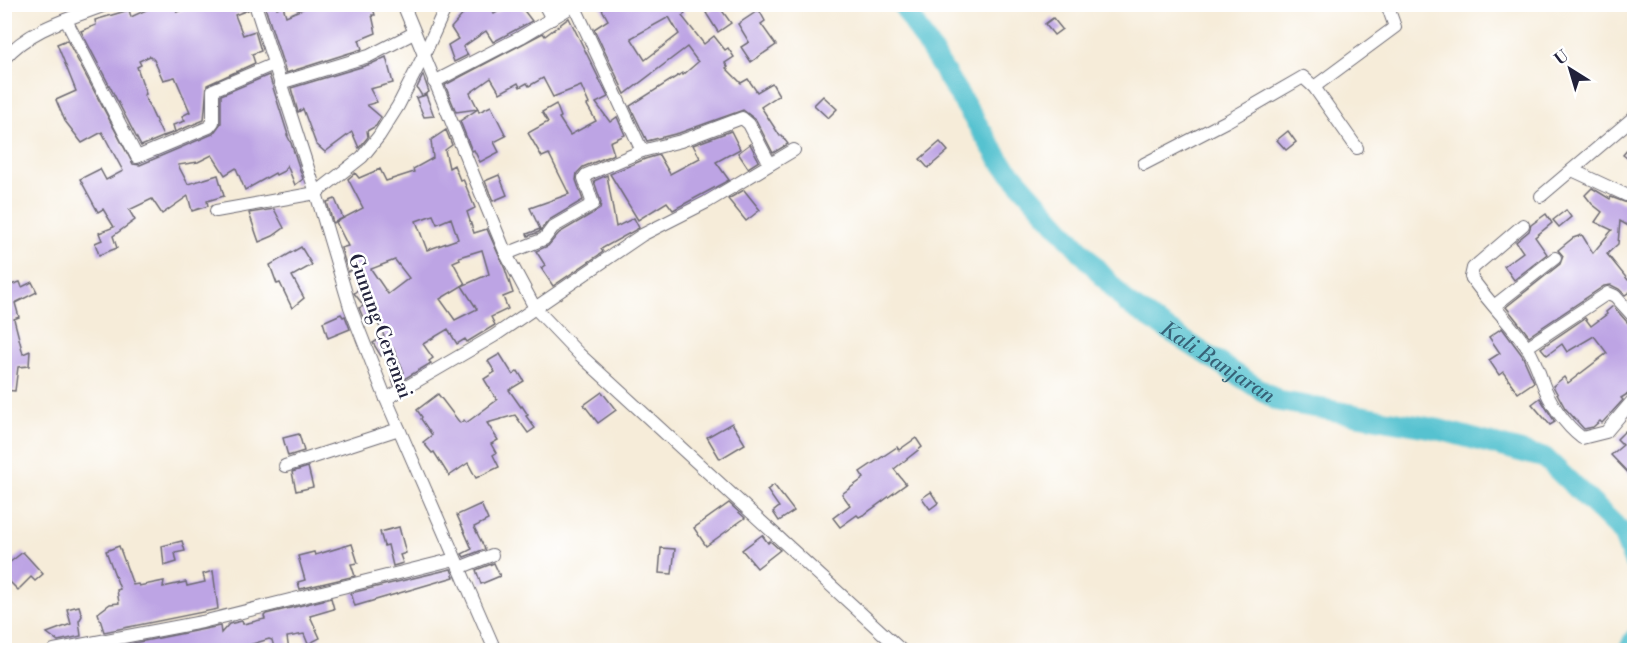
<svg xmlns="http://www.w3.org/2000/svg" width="1639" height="655" viewBox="0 0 1639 655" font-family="'Libre Bodoni',serif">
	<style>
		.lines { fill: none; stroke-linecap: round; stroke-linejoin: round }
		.river { stroke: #56c2d0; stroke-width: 21 }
		.building { fill: #bda4e4; fill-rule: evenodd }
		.minor-casing { stroke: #6c6972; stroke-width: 14 }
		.minor { stroke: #fff; stroke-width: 12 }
		.labels { text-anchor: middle; stroke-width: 5; stroke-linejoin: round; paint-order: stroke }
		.street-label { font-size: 20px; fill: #22223b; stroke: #fff }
		.water-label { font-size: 21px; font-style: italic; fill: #376277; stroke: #fff }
	</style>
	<rect width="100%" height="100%" fill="#fff"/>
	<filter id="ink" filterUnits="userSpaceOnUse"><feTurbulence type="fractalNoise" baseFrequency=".0167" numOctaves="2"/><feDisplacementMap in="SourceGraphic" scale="12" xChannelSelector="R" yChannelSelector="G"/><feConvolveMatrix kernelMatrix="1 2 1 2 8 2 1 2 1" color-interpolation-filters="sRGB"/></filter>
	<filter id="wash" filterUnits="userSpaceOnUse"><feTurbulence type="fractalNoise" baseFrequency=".008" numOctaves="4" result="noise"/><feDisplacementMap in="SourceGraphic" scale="24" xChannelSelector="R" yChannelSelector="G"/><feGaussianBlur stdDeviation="1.35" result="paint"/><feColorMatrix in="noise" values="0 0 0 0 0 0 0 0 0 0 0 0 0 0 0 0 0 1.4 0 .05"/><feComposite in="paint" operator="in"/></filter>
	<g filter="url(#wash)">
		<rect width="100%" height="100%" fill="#f6ecd9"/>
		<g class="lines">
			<g class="river">
				<path id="s1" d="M902,4l99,158 127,142 150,97 159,28 108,29 77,74 12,30"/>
				<path d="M1629,650l5,-11"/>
			</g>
		</g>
		<g id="blocks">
			<g class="building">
				<path d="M159,4h15l3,8 18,-8h52l1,6 -13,5 8,20 12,-4 6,20 -9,3 3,9 -48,22 -3,35 -63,26 -60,-115 15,-6 -1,-5 34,-10 2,7zM150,56l4,4 9,20 12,-3 15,35 -8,4 3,5 -12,4 2,7 -12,4 -19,-41 2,-1 -9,-27 4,-2 -2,-4z"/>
				<path d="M264,4h12l1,4 6,-2 3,10 28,-12h58l3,11h-3l4,18 -17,7 3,9 -76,24z"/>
				<path d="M476,4h11l7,10 16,-10h9l13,17 -39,21 -7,-11 -23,16 5,8 -14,7 -6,-17 10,-6 -7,-11 15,-17z"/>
				<path d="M599,4h79l7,10 -3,2 22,28 10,-8 11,14 3,-2 6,9 -9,6 3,4 -2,1 15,15 7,-4 9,13 15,-9 7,12 -18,12 19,29 1,-1 7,9 -15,9 -17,-33 -13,-10 -64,23 -32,8 -17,-35 52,-33 1,2 15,-13 -11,-15 -62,47 -31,-65 14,-9zM669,17l10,17 -34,26 -14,-22z"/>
				<path d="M718,5l13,18 -13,9 -12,-19z"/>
				<path d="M759,10l6,11 -4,3 15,21 -25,17 -10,-15 8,-5 -11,-18z"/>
				<path d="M569,18l39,79 -12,6 14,19 7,-5 8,18 -15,7 4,12 -31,13 -6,6 -1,7 7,20 -34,20 -10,12 -11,4 -1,-2 13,-5 -10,-21 39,-14 -20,-40 -7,3 -14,-24 20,-11 -6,-10 14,-8 5,13 -2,1 11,17 26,-14 -9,-16 2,-1 -8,-18 -28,11 -10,-19 -14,8 -2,-3 -7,4 -2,-4 -18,10 -9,-15 -21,15 8,16 -22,3 -11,-27 98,-52 2,3z"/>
				<path d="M1053,18l9,11 -8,6 -9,-11z"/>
				<path d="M67,40l66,124 7,1 73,-31 8,-11v-28l48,-20 19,60h-1l4,8 12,36 -8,6 -8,-20 -3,6 -8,4 -1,-2 -30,17 -9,-22 -11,7 -13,-20 -14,7 -20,3 10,19 30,-9 6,21 -17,5 1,5 -16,5 -4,-15 -26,18 -10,-15 -23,11 6,10 -22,16 4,12 -18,7 -4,-12 7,-3 -3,-7 15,-6 -11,-18 -5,3 -18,-33 20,-10 6,11 17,-9 -21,-39 -20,11 -17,-22 -9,-21 20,-9 -19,-47z"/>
				<path d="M386,57l7,26 -23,6 7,13 -10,3 14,12 -5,9 -9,5 1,6 -9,11 -7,-16 -27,20 -9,-8 -13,-35 -5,3 -7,-24 80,-24z"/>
				<path d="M423,75l6,17 -7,4 -5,-8z"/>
				<path d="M426,95l8,21 -10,1 -8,-19z"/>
				<path d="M823,96l14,13 -9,9 -14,-13z"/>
				<path d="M491,106l15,30 -12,6 5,10 -19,10 -6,-12 -2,1 -12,-30 18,-12 1,3z"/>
				<path d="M446,130l6,15 -7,5 4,18 5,-3 6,15 3,-1 12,29 -8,4 7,21 13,-4 18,40 8,24 -10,4 5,12 -17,8 4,8 -28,17 -2,-3 -8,5 -9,-15 -25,15 10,14 -4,3 2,2 -37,22 -3,-8 13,-5 -11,-24 -12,8 -8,-13 11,-7 -9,-19 -10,5 -6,-14 5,-2 -10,-13 7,-6 -10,-17 -3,2 -7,-24 7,-2 -12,-24 27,-14 -15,-29 7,-6 4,5 21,-9 6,12 28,-9 -1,-3 20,-11 -2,-18zM433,215l4,9 14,-6 7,21 -31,11 -11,-29zM482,250l7,24 -27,12 15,23 -22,11 -15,-21 25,-15 -12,-22 7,-3 -1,-2zM395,260l14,18 -21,16 -17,-25z"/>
				<path d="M731,131l9,18 -24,13 13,18 -56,30 -6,-8 -29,18 -28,-46 35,-15 14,-4 11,19 30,-16 -7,-13z"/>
				<path d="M1288,131l8,11 -10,8 -9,-10z"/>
				<path d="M1635,141v23l-12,-9z"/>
				<path d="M940,142l8,9 -20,17 -8,-9z"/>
				<path d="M750,144l9,17 -11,7 -10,-15z"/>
				<path d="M499,175l8,20 -14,6 -8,-20z"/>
				<path d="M607,175l9,52 18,-9 5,10 -38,21 2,3 -50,34 -12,-18 4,-3 -9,-14 12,-5 11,-13 41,-24 1,-7 -7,-21z"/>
				<path d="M1592,188l18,11 1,-2 24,9v12l-5,9 -10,-6 -2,23 -11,10 21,26 7,-5v13l-10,7 -6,-6 -8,-4 -7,1 -75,50 -23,-29 54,-43 3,-8 -5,-6 15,-12 9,-3 11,18 19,-23 -17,-8 7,-10 -10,-8 -7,-9z"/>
				<path d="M744,190l16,20 -14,11 -18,-22z"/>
				<path d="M335,199l8,19 -10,5 -6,-21z"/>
				<path d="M274,209l10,19 -11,8 -14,6 -10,-29z"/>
				<path d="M1566,210l5,7 -12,10 -6,-7z"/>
				<path d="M1546,214l6,9 -17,14 12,17 -33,26 -10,-14 19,-14 -7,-10 13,-11 2,-6z"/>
				<path d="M301,247l11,18 -20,11 12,22 -12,10 -12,-25 -3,1 -7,-19z"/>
				<path d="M20,282l2,5 10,-5 5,10 -22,11 4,14 -5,2 9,35 7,-3 -1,15 -11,1 -3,24 -11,-1v-103z"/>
				<path d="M1613,306l15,17 7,2v64l-14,9 2,2 -21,23 -2,-2 -7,6 -9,2 -19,-21 -12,-22 11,-9 4,6 39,-30 -13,-17 -27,16 -5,-8 -15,11 -6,-7 44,-30 6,8 16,-12 -1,-2z"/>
				<path d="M341,314l2,3 2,-1 5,13 -22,9 -5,-16z"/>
				<path d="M1502,328l20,27 12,27 -16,11 -15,-21 -4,3 -10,-15 11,-7 -11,-16z"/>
				<path d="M500,354l13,21 5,-4 6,10 -15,9 12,17 1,-1 6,9 -2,1 9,12 -7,5 -13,-18 -28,8 11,17 -7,4 5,9 -3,2 6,12 -23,11 -8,-15 -19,13 -15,-24 -2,1 -9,-11 9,-7 -11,-16 1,-2 -5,-7 21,-16 22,29 4,-3 2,3 31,-23 -13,-21 11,-7 -7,-11z"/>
				<path d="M602,392l14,18 -18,13 -14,-18z"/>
				<path d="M1540,398l15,24 -5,3 -18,-21z"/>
				<path d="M732,423l13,21 -25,15 -13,-22z"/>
				<path d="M1635,428v52l-24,-25 12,-10 -6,-6 8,-8 4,4z"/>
				<path d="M299,434l5,17 -16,5 -5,-18z"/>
				<path d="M916,438l6,9 -28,22 12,15 -41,30 -6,3 -2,-2 -17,12 -7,-9 17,-13 -8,-11 22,-16 -4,-6 37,-25 2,3z"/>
				<path d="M308,467l5,20 -17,4 -4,-19z"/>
				<path d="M774,485l20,26 -15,10 -6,-9 6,-5 -12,-17z"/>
				<path d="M931,492l7,11 -8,6 -8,-11z"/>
				<path d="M729,503l16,15 -39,28 -12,-18z"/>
				<path d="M481,504l7,16 -14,7 11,22 -21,8 -2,-3 10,-5 -15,-34z"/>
				<path d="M399,527l7,26 -6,2 3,8 -10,3 -5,-21 -4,1 -4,-14z"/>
				<path d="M762,535l6,8 2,-2 10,9 -23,18 -15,-18z"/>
				<path d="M182,541l3,10 -10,2 2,9 -13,4 -2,-20z"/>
				<path d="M352,544l6,19 -7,1 4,12 -55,13 -2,-7 7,-2 -7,-24 16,-4 1,3z"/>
				<path d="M119,546l14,39 5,-1 1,2 25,-5 -1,6 23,-5 1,4 18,-4 -2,-8 10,-3 5,38 -114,23 -6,-19 12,-9 9,-1 -2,-13 3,-1 -14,-38z"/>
				<path d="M661,548l14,1 -3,25 -13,-1z"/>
				<path d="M23,552l20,22 -8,7 -4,-4 -13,13 -14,-14v-9z"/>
				<path d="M494,563l6,13 -19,8 -5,-14z"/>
				<path d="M451,569l3,8 -99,29 -4,-13z"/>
				<path d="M331,598l3,11 -24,7 10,22 -12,6 -4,-10 -17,3 2,14h-14l-3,-11 -3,-1 -20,6 1,6h-140l-1,-3 111,-22 1,7 8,-9 13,-3 1,3 22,-5 -1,-3 2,-2z"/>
				<path d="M79,606l3,10 -3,5 2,15 -23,5 -11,-8 24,-9 -4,-15z"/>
			</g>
		</g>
	</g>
	<g filter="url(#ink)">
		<use href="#blocks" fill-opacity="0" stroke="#6c6972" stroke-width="1.5"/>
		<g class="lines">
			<g class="minor-casing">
				<g id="minor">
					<path d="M255,4l61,189 34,114 36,92 109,251"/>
					<path d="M403,4l103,250 29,54 44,46 322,296"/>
					<path d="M544,4l8,15"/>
					<path d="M574,5l68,146 39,-10 61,-23 7,6 21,40"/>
					<path d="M66,20l71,137 72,-30 4,-5v-32l61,-26"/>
					<path d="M4,59c26,-31 68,-41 104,-55"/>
					<path d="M434,82l87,-45 55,-33"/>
					<path d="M280,83l89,-27 45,-23"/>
					<path d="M1314,87l81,-60 -6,-17 5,-6"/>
					<path d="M1144,164l83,-43 76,-44 11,10 43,61"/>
					<path d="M1572,170l54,25"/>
					<path d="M1541,196l93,-79"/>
					<path d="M216,211l100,-18 46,-36 17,-21 19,-30 26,-51 23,-51"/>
					<path d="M1523,225l-50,43 -2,9c17,25 39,46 56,70 7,11 11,22 15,34 7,21 23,44 40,57l24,-6 28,-33"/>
					<path d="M506,254l38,-15 9,-12 40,-23 -9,-26 2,-3 56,-24"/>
					<path d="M1494,306l61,-48"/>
					<path d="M1527,347l81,-54 7,3 19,21"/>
					<path d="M386,399l108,-63 148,-101 65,-33 87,-52"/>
					<path d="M285,466l114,-37"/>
					<path d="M459,568l33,-13"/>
					<path d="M54,650l148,-28 253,-63"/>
				</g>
			</g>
			<use href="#minor" class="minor"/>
		</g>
	</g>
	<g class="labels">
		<g class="street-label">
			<text transform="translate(381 326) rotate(70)" y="7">Gunung Ceremai</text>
		</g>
		<g class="water-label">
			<text dy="7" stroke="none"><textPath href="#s1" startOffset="484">Kali Banjaran</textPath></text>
		</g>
	</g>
	<rect width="1639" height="655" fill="none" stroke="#fff" stroke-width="24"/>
	<g transform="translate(1570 69) rotate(323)" stroke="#ffffff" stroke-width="4.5" paint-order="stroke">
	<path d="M0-4.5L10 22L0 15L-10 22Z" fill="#22223b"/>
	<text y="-9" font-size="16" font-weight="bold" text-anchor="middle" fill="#22223b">U</text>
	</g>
</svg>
